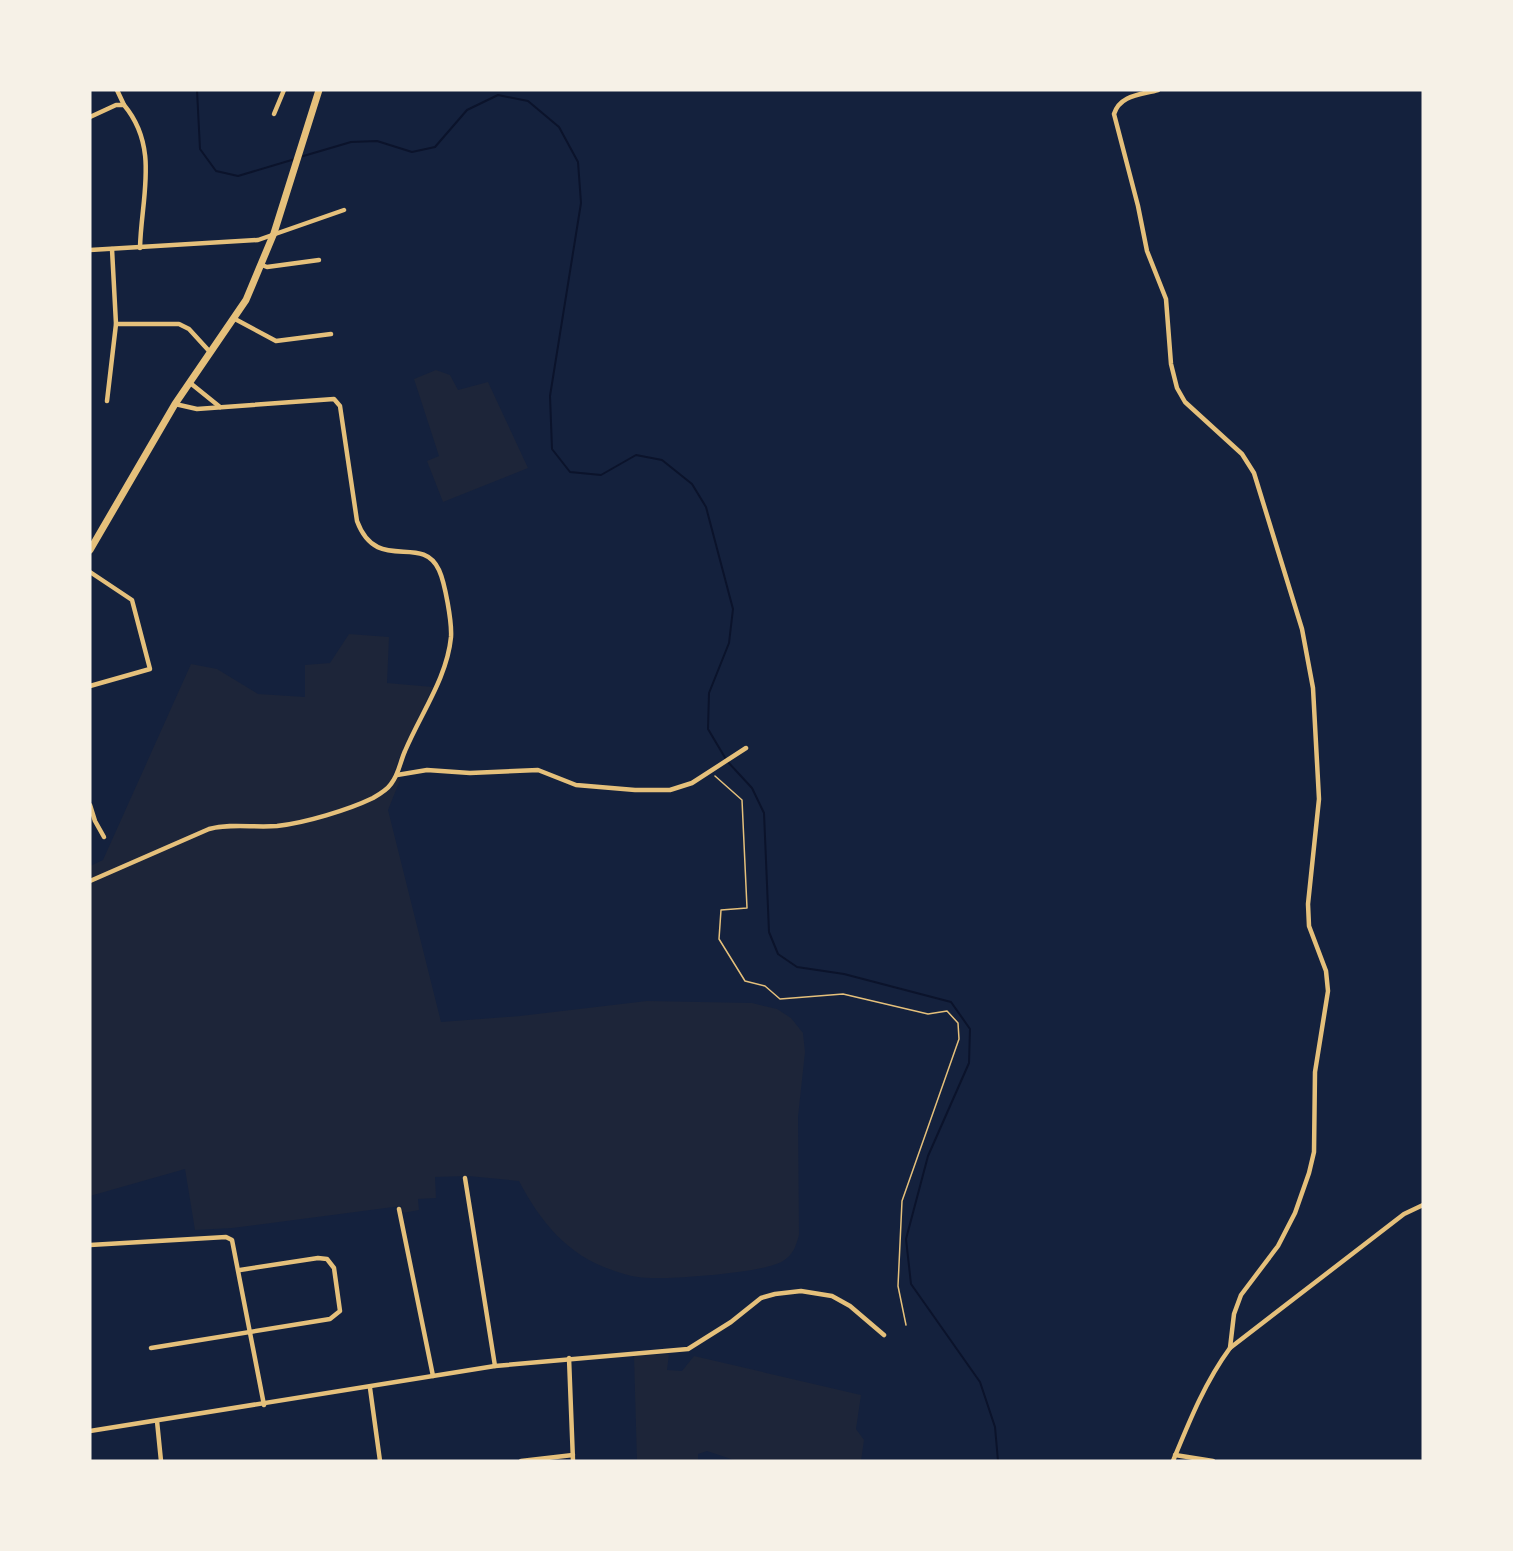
<svg xmlns="http://www.w3.org/2000/svg" width="1513" height="1551" viewBox="0 0 1513 1551" font-family="Montserrat,sans-serif">
	<style>
		.green { fill: #1d2539 }
		.lines { fill: none; stroke-linecap: round; stroke-linejoin: round }
		.stream { stroke: #0b132b; stroke-width: 2 }
		.path { stroke: #e5c07b; stroke-width: 1.5 }
		.minor { stroke: #e5c07b; stroke-width: 4.5 }
		.secondary { stroke: #e5c07b; stroke-width: 7 }
	</style>
	<rect width="100%" height="100%" fill="#14213d"/>
	<g class="green">
		<path d="M436,370l14,5 8,15 30,-8 40,86 -85,34 -16,-41 12,-5 -25,-77z"/>
		<path d="M349,634l40,3 -2,46 46,4 -31,64 -9,24 7,5 -12,30 53,212 79,-6 127,-15 105,2 25,6 14,9 12,15 2,19 -7,65 1,118c-3,11 -6,20 -16,26 -18,12 -122,20 -145,16 -8,-1 -18,-4 -26,-7 -45,-15 -72,-49 -93,-89l-51,-5 -33,1 1,21 -18,1 1,11 -16,3 -2,-7 -169,22 -37,2 -10,-61 -95,27v-330l13,-6 88,-196 26,5 41,25 47,3v-32l25,-2z"/>
		<path d="M669,1354l-2,16 15,1 12,-15 167,39 -5,34 8,11 -3,21h-124l-30,-10 -9,3v7h-61l-3,-105z"/>
	</g>
	<g class="lines">
		<g class="stream">
			<path d="M197,90l3,59 16,22 22,5 57,-17"/>
			<path d="M300,157l51,-15 26,-1 35,11 23,-5 32,-37 31,-15 30,6 31,26 19,35 3,41 -31,193 2,53 18,23 31,3 35,-20 26,5 30,24 14,23 27,102 -4,34 -20,50 -1,36 19,32 25,27 12,25 5,119 9,22 19,13 47,7 107,28 19,27 -1,34 -41,93 -22,83 5,45 69,98 15,45 3,34"/>
		</g>
		<path class="path" d="M715,776l27,24 5,108 -26,2 -2,29 26,42 20,5 15,13 63,-5 85,20 19,-3 11,12 1,16 -57,162 -4,85 8,39"/>
		<g class="minor">
			<path d="M117,90l7,15"/>
			<path d="M1158,90c-18,5 -38,5 -44,24l24,92 9,45 19,48 5,65 6,24 8,14 57,52 12,19 48,156 11,59 6,111 -11,105 1,22 17,45 2,20 -13,81 -1,80 -5,21 -14,40 -17,33 -37,49 -7,19 -4,34"/>
			<path d="M274,114l10,-24"/>
			<path d="M90,117l26,-12h8c36,43 17,93 16,143"/>
			<path d="M90,250l168,-10 86,-30"/>
			<path d="M262,265l5,2 52,-7"/>
			<path d="M235,319l41,22 55,-7"/>
			<path d="M116,324h63l10,5 21,23"/>
			<path d="M189,382l31,25"/>
			<path d="M107,401l9,-77 -4,-75"/>
			<path d="M90,572l42,28 18,69 -60,17"/>
			<path d="M397,775l30,-5 43,3 68,-3 38,15 59,5h35l22,-7 54,-35"/>
			<path d="M90,805l5,16 9,16"/>
			<path d="M90,881l119,-52c23,-6 44,-1 68,-3 28,-3 71,-16 96,-28 7,-4 14,-8 18,-14 8,-10 9,-22 14,-33 16,-38 42,-73 46,-114 1,-15 -6,-54 -12,-67 -17,-38 -62,5 -82,-49l-17,-115 -6,-7 -137,10 -22,-5"/>
			<path d="M465,1178l30,188"/>
			<path d="M399,1209l34,167"/>
			<path d="M90,1245l136,-8 6,3 32,165"/>
			<path d="M151,1348l179,-29 10,-8 -6,-43 -7,-9 -9,-1 -78,12"/>
			<path d="M569,1358l4,103"/>
			<path d="M370,1388l10,73"/>
			<path d="M157,1421l4,40"/>
			<path d="M90,1431l405,-65 193,-17 43,-27 30,-24 14,-4 26,-3 31,5 18,10 34,29"/>
			<path d="M1175,1455l38,6"/>
			<path d="M521,1461l52,-6"/>
			<path d="M1173,1461c16,-39 32,-79 57,-113l174,-134 19,-9"/>
		</g>
		<path class="secondary" d="M90,550l85,-146 71,-104 28,-67 45,-143"/>
	</g>
	<rect width="1513" height="1551" fill="none" stroke="#f6f1e7" stroke-width="183"/>
</svg>
